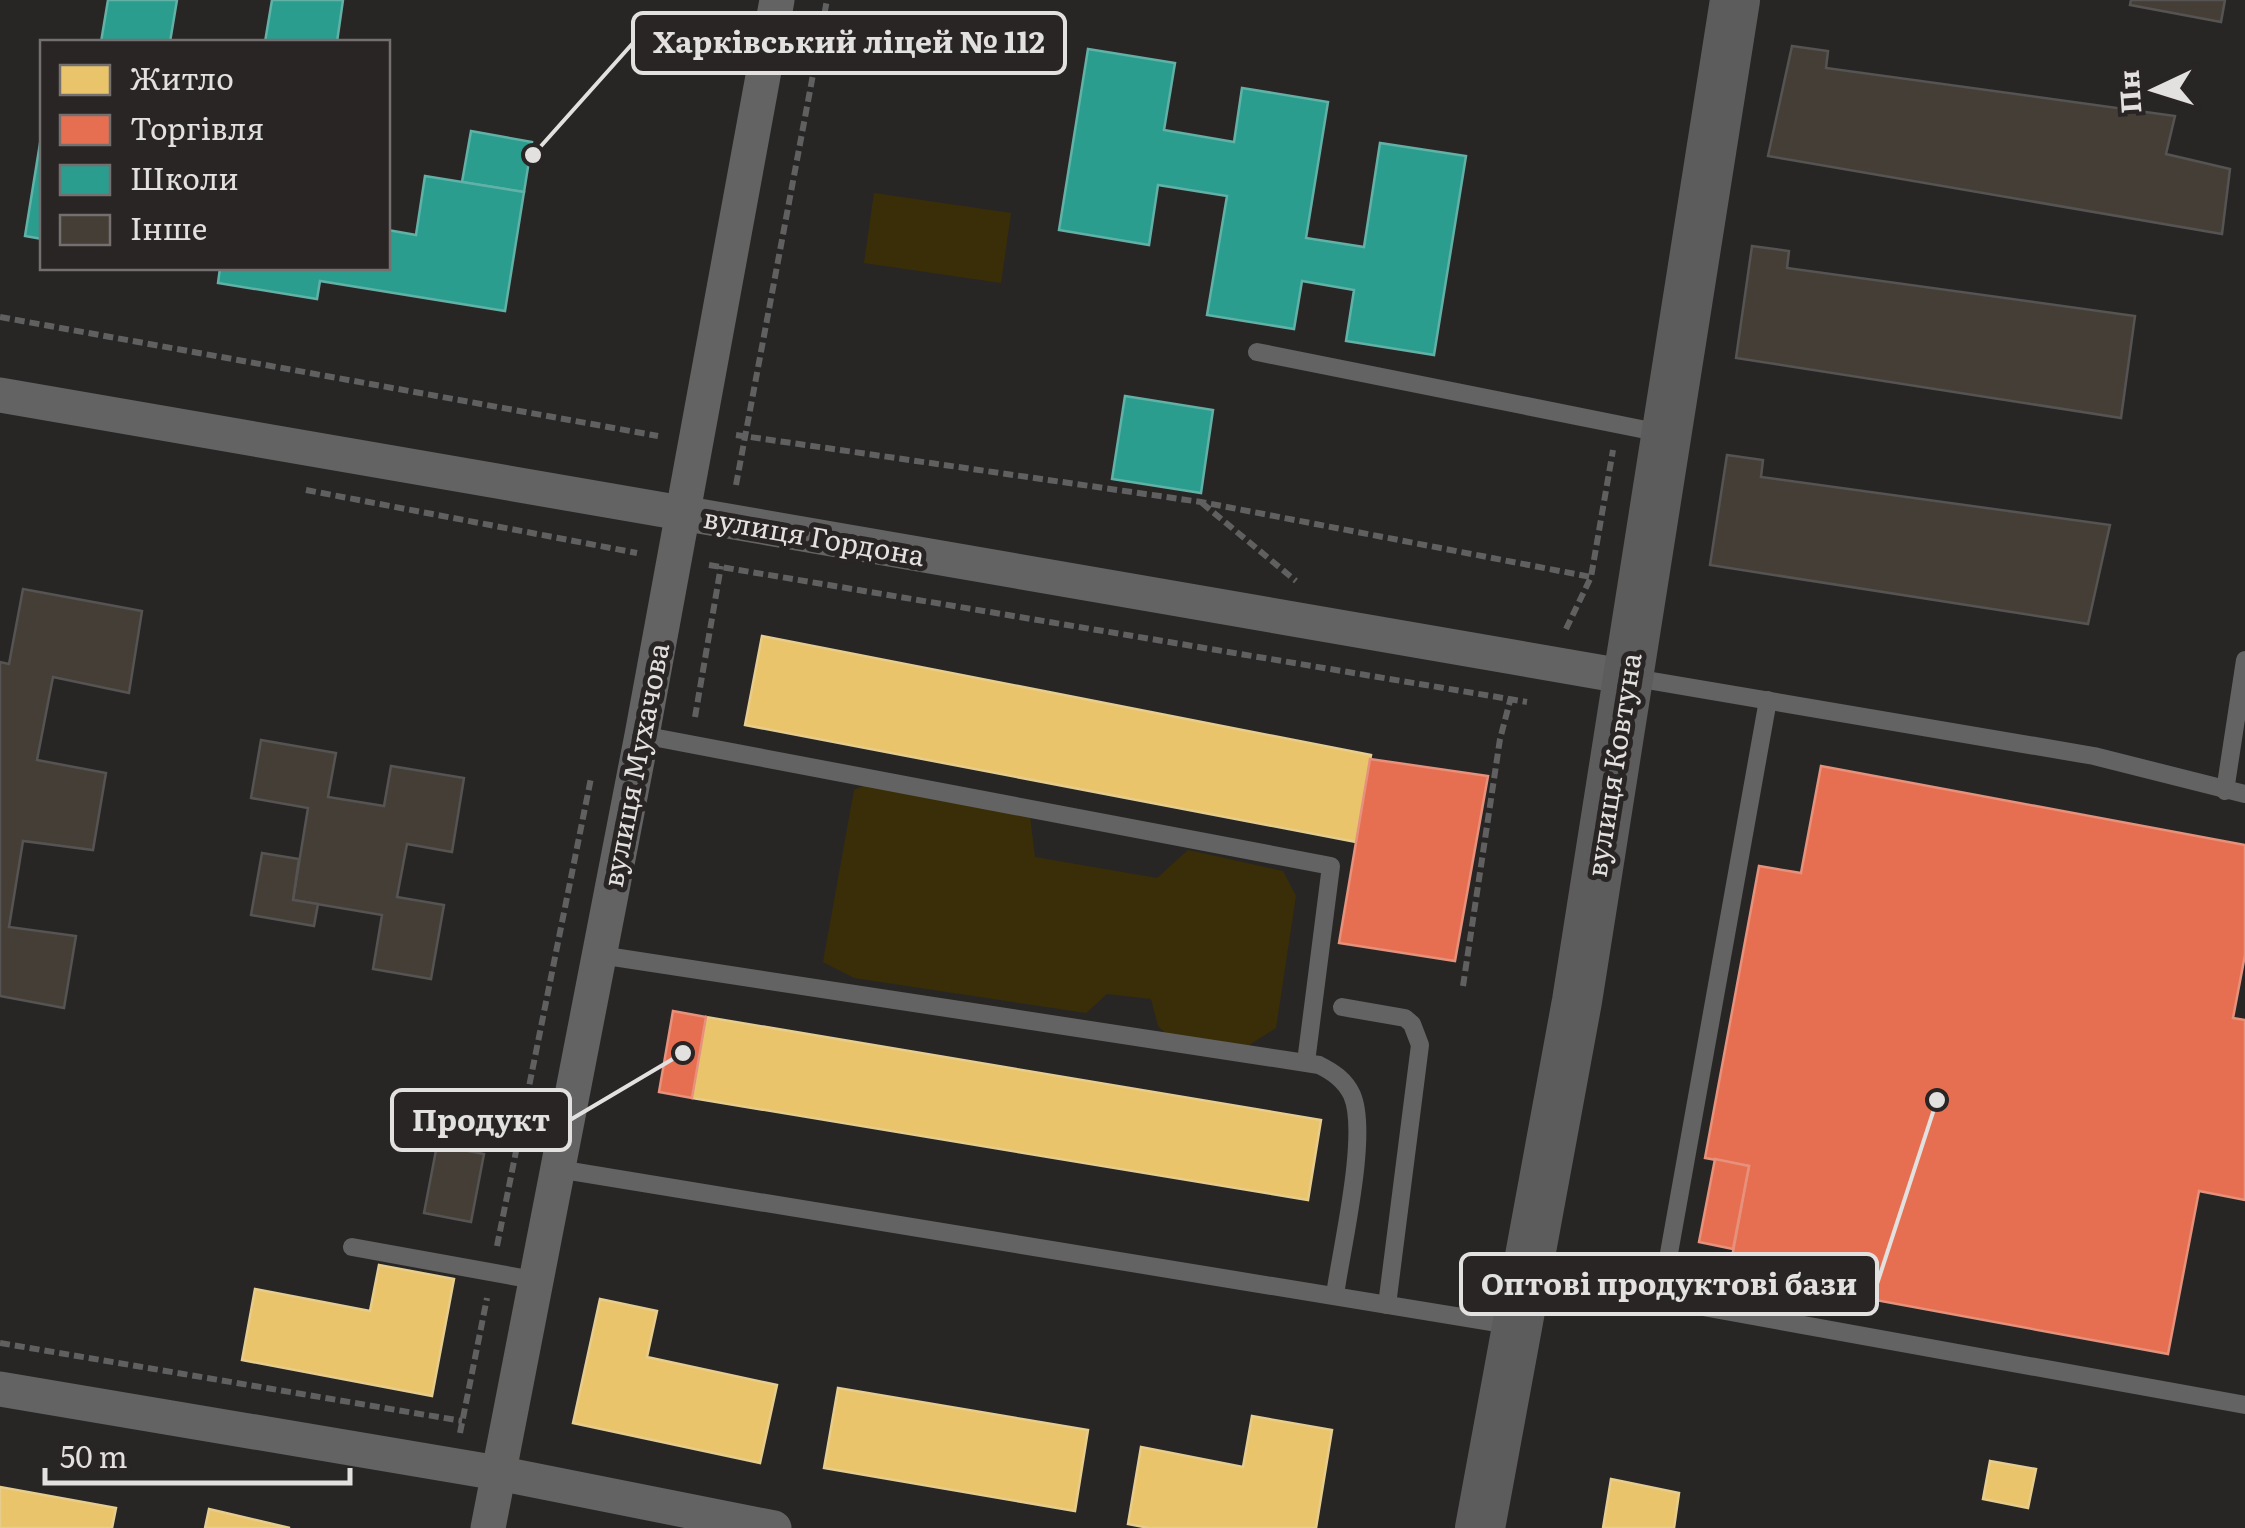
<svg xmlns="http://www.w3.org/2000/svg" width="2245" height="1528" viewBox="0 0 2245 1528" font-family="Literata,serif">
	<style>
		.green { fill: #3a2e08 }
		.homes { fill: #e9c46a; stroke: #e7cd8d; stroke-width: 2.5 }
		.shops { fill: #e76f51; stroke: #e6917c; stroke-width: 2.5 }
		.schools { fill: #2a9d8f; stroke: #62b1a7; stroke-width: 2.5 }
		.building { fill: #453e36; stroke: #555453; stroke-width: 2.5 }
		.lines { fill: none; stroke-linecap: round; stroke-linejoin: round }
		.path { stroke: #616060; stroke-width: 6; stroke-dasharray: 10 5; stroke-linecap: butt }
		.lane { stroke: #636363; stroke-width: 18 }
		.street { stroke: #636363; stroke-width: 35 }
		.secondary { stroke: #5d5c5c; stroke-width: 50 }
		.labels { text-anchor: middle; stroke-width: 10; stroke-linejoin: round; paint-order: stroke }
		.street-label { font-size: 28px; fill: #e3e1e0; stroke: #282524 }
		.leader { fill: none; stroke: #e3e1e0; stroke-width: 4 }
		.callout-dot { fill: #e3e1e0; stroke: #282524; stroke-width: 4 }
		.callout { fill: #282524; stroke: #e3e1e0; stroke-width: 4 }
		.callout-label { font-size: 30px; text-anchor: middle; font-weight: bold; fill: #e3e1e0 }
	</style>
	<rect width="100%" height="100%" fill="#272625"/>
	<g class="green">
		<path d="M874,193l137,20 -10,70 -137,-20z"/>
		<path d="M868,784l162,32 5,41 122,21 31,-28 95,21 13,25 -20,132 -30,19 -78,-11 -10,-10 -7,-27 -44,-5 -21,19 -232,-35 -31,-16 31,-172z"/>
	</g>
	<g class="homes">
		<path d="M762,636l609,119 -15,87 -611,-117z"/>
		<path d="M706,1017l615,103 -13,80 -616,-102z"/>
		<path d="M379,1265l75,14 -22,117 -190,-36 13,-71 115,22z"/>
		<path d="M600,1299l57,12 -10,46 130,28 -17,78 -187,-40z"/>
		<path d="M838,1388l250,42 -13,81 -251,-43z"/>
		<path d="M1252,1416l80,14 -16,98h-167l-21,-4 13,-77 102,20z"/>
		<path d="M1990,1461l46,8 -8,39 -45,-9z"/>
		<path d="M1611,1479l68,14 -5,35h-71z"/>
		<path d="M0,1487l116,21 -4,20h-112z"/>
		<path d="M209,1509l81,19h-85z"/>
	</g>
	<g class="shops">
		<path d="M1370,759l118,17 -33,185 -116,-18z"/>
		<path d="M1821,766l424,79v110l-12,63 12,2v180l-46,-9 -31,163 -439,-81 20,-107 -44,-8 54,-292 42,7z"/>
		<path d="M673,1011l33,6 -14,81 -33,-6z"/>
		<path d="M1715,1159l34,7 -16,83 -34,-7z"/>
	</g>
	<g class="schools">
		<path d="M108,0h69l-7,42h-69z"/>
		<path d="M272,0h71l-6,42h-72z"/>
		<path d="M1088,49l87,14 -11,67 70,12 8,-54 86,14 -22,136 58,9 16,-104 86,13 -32,199 -88,-14 8,-51 -52,-9 -8,48 -87,-14 20,-119 -69,-11 -9,60 -90,-15z"/>
		<path d="M42,131v108l-17,-3z"/>
		<path d="M471,131l61,11 -8,50 -62,-10z"/>
		<path d="M425,176l99,16 -19,119 -185,-30 -3,18 -99,-16 2,-15h168v-38l28,5z"/>
		<path d="M1125,396l88,14 -12,83 -89,-14z"/>
	</g>
	<g class="building">
		<path d="M2131,0h94l-4,22 -91,-17z"/>
		<path d="M1792,46l36,5 -2,17 349,48 -9,38 64,15 -8,65 -454,-78z"/>
		<path d="M1752,246l37,5 -2,17 348,48 -14,102 -385,-60z"/>
		<path d="M1727,455l36,5 -2,17 349,48 -22,99 -378,-59z"/>
		<path d="M23,589l119,22 -13,82 -76,-16 -16,83 69,13 -13,77 -70,-9 -14,86 67,9 -12,72 -64,-12v-334l9,2z"/>
		<path d="M261,740l75,13 -8,44 56,9 7,-40 73,12 -12,74 -45,-8 -10,53 47,8 -13,74 -58,-10 9,-54 -89,-15 15,-92 -57,-10z"/>
		<path d="M262,853l37,6 -6,41 25,4 -4,22 -63,-11z"/>
		<path d="M437,1145l47,9 -13,68 -47,-9z"/>
	</g>
	<g class="lines">
		<g class="path">
			<path d="M0,317l658,119"/>
			<path d="M736,435l465,67 390,75"/>
			<path d="M736,485l91,-485"/>
			<path d="M306,490l331,63"/>
			<path d="M1202,503l94,78"/>
			<path d="M709,565l818,137"/>
			<path d="M1566,629l25,-52 22,-127"/>
			<path d="M695,717l26,-151"/>
			<path d="M1463,986l37,-247 11,-42"/>
			<path d="M497,1246l94,-468"/>
			<path d="M0,1343l462,78"/>
			<path d="M460,1433l27,-135"/>
		</g>
		<g class="lane">
			<path d="M1257,352l409,82"/>
			<path d="M1629,677l465,79 151,38"/>
			<path d="M642,735l689,131 -25,196"/>
			<path d="M2225,791l20,-131"/>
			<path d="M600,955l719,110c14,7 26,15 33,30 17,39 -11,155 -17,200"/>
			<path d="M1342,1007l63,11 7,6 8,21 -33,260"/>
			<path d="M558,1169l958,157"/>
			<path d="M352,1247l182,33"/>
			<path d="M1532,1276l713,129"/>
			<path d="M1661,1298l107,-598"/>
		</g>
		<g class="street">
			<path d="M0,395l1628,282"/>
			<path d="M0,1389l498,84 276,55"/>
			<path d="M488,1528l154,-793 135,-735"/>
		</g>
		<path class="secondary" d="M1480,1528l97,-527 158,-1001"/>
	</g>
	<g class="labels">
		<g class="street-label">
			<text transform="translate(814 537) rotate(10)" y="10">вулиця Гордона</text>
			<text transform="translate(636 765) rotate(-79)" y="10">вулиця Мухачова</text>
			<text transform="translate(1614 765) rotate(-81)" y="10">вулиця Ковтуна</text>
		</g>
	</g>
	<path class="leader" d="M533 155L633 43M683 1053L570 1120M1937 1100L1877 1284"/>
	<g class="callout-dot">
		<circle cx="533" cy="155" r="10"/>
		<circle cx="683" cy="1053" r="10"/>
		<circle cx="1937" cy="1100" r="10"/>
	</g>
	<g class="callout">
		<rect x="633" y="13" width="432" height="60" rx="10"/>
		<rect x="392" y="1090" width="178" height="60" rx="10"/>
		<rect x="1461" y="1254" width="416" height="60" rx="10"/>
	</g>
	<g class="callout-label">
		<text x="849" y="53">Харківський ліцей № 112</text>
		<text x="481" y="1131">Продукт</text>
		<text x="1669" y="1295">Оптові продуктові бази</text>
	</g>
	<rect x="40" y="40" width="350" height="230" fill="#282524" stroke="#73706f" stroke-width="2.5"/>
	<rect x="60" y="65" width="50" height="30" fill="#e9c46a" stroke="#73706f" stroke-width="2.5"/>
	<text x="130" y="90" font-size="30" fill="#e3e1e0">Житло</text>
	<rect x="60" y="115" width="50" height="30" fill="#e76f51" stroke="#73706f" stroke-width="2.5"/>
	<text x="130" y="140" font-size="30" fill="#e3e1e0">Торгівля</text>
	<rect x="60" y="165" width="50" height="30" fill="#2a9d8f" stroke="#73706f" stroke-width="2.5"/>
	<text x="130" y="190" font-size="30" fill="#e3e1e0">Школи</text>
	<rect x="60" y="215" width="50" height="30" fill="#453e36" stroke="#73706f" stroke-width="2.5"/>
	<text x="130" y="240" font-size="30" fill="#e3e1e0">Інше</text>
	<g transform="translate(2155 90) rotate(266)" stroke="#282524" stroke-width="8" paint-order="stroke">
	<path d="M0-8L18 38L0 25L-18 38Z" fill="#e3e1e0"/>
	<text y="-15" font-size="28" font-weight="bold" text-anchor="middle" fill="#e3e1e0">Пн</text>
	</g>
	<path d="M45 1468v15h305v-15" fill="none" stroke="#e3e1e0" stroke-width="5"/>
	<text x="60" y="1468" font-size="30" fill="#e3e1e0" stroke="#282524" stroke-width="8" paint-order="stroke">50 m</text>
</svg>
